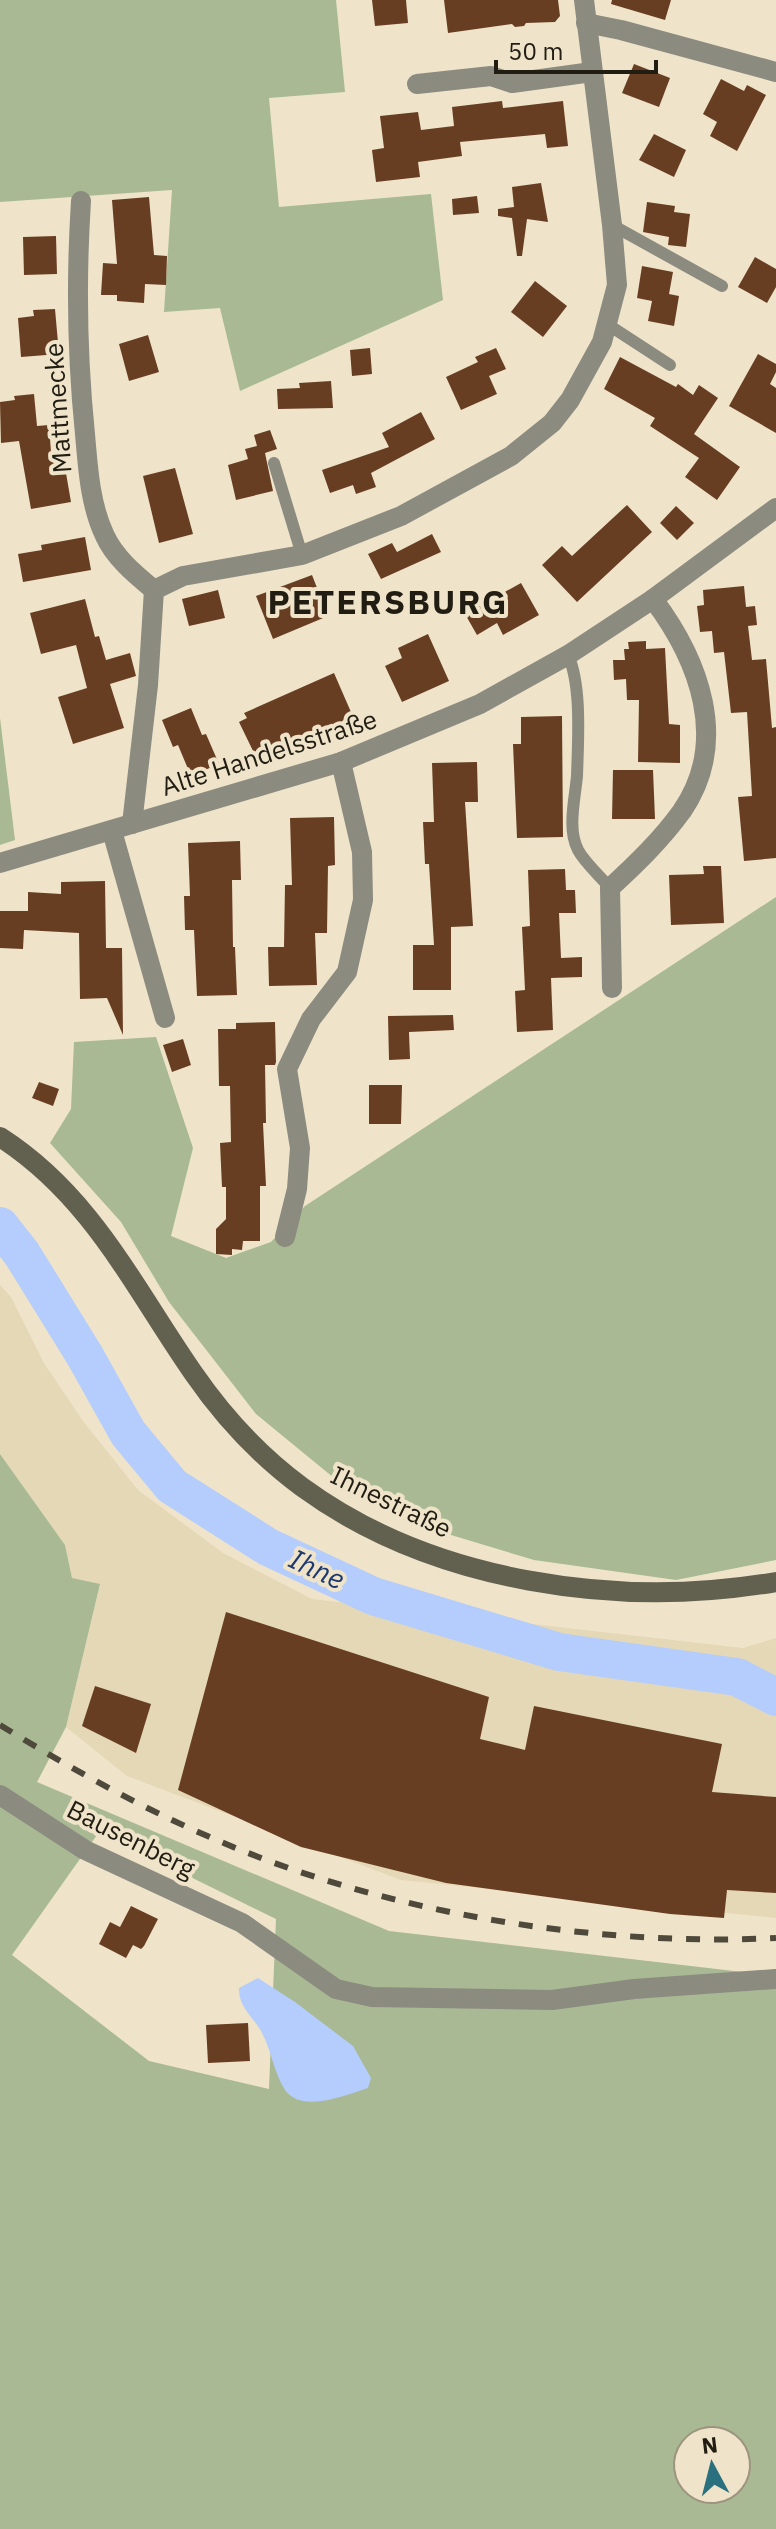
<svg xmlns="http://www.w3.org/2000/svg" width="776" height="2529" viewBox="0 0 776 2529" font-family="'IBM Plex Sans',sans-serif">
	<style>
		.built { fill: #e5d8b6 }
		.green { fill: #a8b994; fill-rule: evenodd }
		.water { fill: #b4cdfc }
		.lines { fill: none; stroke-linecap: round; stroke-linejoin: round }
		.river { stroke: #b4cdfc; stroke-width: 38 }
		.building { fill: #683e23 }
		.lane { stroke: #8c8b80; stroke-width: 12 }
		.street { stroke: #8c8b80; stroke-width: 20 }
		.secondary { stroke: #626150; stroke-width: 20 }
		.rail { stroke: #4e493b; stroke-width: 6; stroke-dasharray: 14 14; stroke-linecap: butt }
		.labels { text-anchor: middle; stroke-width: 8; stroke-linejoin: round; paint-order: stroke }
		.street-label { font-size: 26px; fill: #211d13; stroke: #efe4c9 }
		.water-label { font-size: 28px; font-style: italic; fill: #1e3970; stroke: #efe4c9 }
		.district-label { font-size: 34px; font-weight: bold; letter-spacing: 2px; fill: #211d13; stroke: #efe4c9 }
	</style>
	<rect width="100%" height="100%" fill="#efe4c9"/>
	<path class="built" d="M0,1285l11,12 33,66 39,58 55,69 85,63 89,46 431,49 33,-10v280l-375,-38 -274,-104 -61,-49 34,-142 -28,-7 -7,-33 -65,-91z"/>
	<g class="green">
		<path d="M0,0h336l9,92 -76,6 10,109 152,-13 12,106 -203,91 -20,-83 -56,4 8,-122 -172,12z"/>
		<path d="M0,718l15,122 -15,5z"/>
		<path d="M776,897v663l-100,20 -142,-20 -126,-38 -52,-26 -100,-82 -87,-112 -48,-80 -71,-79 21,-34 3,-67 82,-5 37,111 -22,88 55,22 45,-16 34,-36z"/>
		<path d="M0,1454l65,91 7,33 28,6 -34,143 -29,55 352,149 387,45v553h-776zM99,1832l177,87 -7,170 -120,-28 -137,-106zM688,2441h48v48h-48z"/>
	</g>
	<path class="water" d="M258,1978l37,24 58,44 18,32 -3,10c-22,7 -66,26 -83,2 -11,-17 -14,-41 -24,-59 -9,-15 -23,-25 -22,-43z"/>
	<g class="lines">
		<path class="river" d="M0,1226l22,28 63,102 43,77 44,53 96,61 105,49 186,56 178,25 39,20"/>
	</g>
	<g class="building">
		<path d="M372,0h34l2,23 -33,3z"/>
		<path d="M444,0h114l2,16 -5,6 -29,1 -2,3 -9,1 -3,-3 -64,9z"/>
		<path d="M612,0h59l-6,20 -54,-16z"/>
		<path d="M634,64l36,14 -11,29 -37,-14z"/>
		<path d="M721,79l23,12 3,-6 19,10 -29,56 -27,-15 7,-14 -14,-8z"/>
		<path d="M502,101l1,7 60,-7 5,45 -21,2 -2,-14 -85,8 2,14 -44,6 2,15 -44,5 -4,-32 12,-2 -4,-32 38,-4 3,18 33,-4 -2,-19z"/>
		<path d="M654,134l32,16 -12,27 -35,-17z"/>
		<path d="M541,183l7,39 -21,-3 -5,37h-5l-5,-38 -14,-2v-7l16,-2 -2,-20z"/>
		<path d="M477,196l2,17 -26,2 -1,-16z"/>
		<path d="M149,197l5,58 13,1 -1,29 -21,-1 -1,19 -27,-2v-6h-16l2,-32 14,1 -5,-64z"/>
		<path d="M647,202l28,4 -1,6 16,2 -4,33 -18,-2 1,-8 -26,-5z"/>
		<path d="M56,236l1,38 -33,1 -1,-38z"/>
		<path d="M755,257l21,12v18l-9,16 -29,-16z"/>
		<path d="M642,266l31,6 -4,22 10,2 -5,30 -26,-5 4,-20 -15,-3z"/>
		<path d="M535,281l32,25 -24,31 -32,-25z"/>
		<path d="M55,309l4,45 -38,3 -3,-39 16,-2 -1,-6z"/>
		<path d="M148,335l11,37 -30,9 -10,-37z"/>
		<path d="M370,348l2,26 -20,2 -2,-26z"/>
		<path d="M496,348l10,21 -17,7 8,18 -36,16 -15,-33 32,-15 -3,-5z"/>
		<path d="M758,354l18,10v8l-6,12 6,4v45l-47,-27z"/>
		<path d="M620,357l56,30 2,-3 15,11 6,-10 19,13 -24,36 46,33 -23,33 -32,-23 14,-19 -49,-32 5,-8 -51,-29z"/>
		<path d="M331,381l2,27 -55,1 -1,-20 23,-1 -1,-5z"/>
		<path d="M34,394l3,32 12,-1 2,27 11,-2 9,52 -40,7 -12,-68 -18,2 -1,-41 15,-2 -1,-4z"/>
		<path d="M421,412l14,27 -64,34 5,14 -20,7 -3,-9 -23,8 -8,-23 67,-23 -7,-14z"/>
		<path d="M270,430l7,19 -12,4 8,38 -37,9 -8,-35 20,-6 -3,-10 12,-3 -3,-11z"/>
		<path d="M175,468l18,66 -34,9 -16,-67z"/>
		<path d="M627,505l25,27 -75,70 -35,-37 20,-19 10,10z"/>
		<path d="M676,506l18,17 -17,17 -17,-17z"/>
		<path d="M432,534l9,18 -60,27 -13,-25 24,-11 5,9z"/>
		<path d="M85,537l6,33 -68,12 -5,-28 24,-4 -1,-5z"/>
		<path d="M312,575l16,41 -55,23 -17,-43z"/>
		<path d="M521,583l18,32 -36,20 -6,-12 -20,12 -12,-21z"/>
		<path d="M744,586l2,21 9,-1 2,19 -9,1 4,34 14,-1 6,69 4,-1v131l-32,3 -6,-64 14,-1 -5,-84 -16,1 -7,-61 -10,1 -2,-22 -12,1 -3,-26 7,-1 -1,-15z"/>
		<path d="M218,590l7,28 -36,8 -7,-27z"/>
		<path d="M85,599l10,38 4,-1 7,24 24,-7 6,23 -26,8 14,44 -51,16 -15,-47 29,-9 -11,-43 -35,9 -11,-41z"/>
		<path d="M428,634l21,47 -47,21 -17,-36 17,-8 -4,-10z"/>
		<path d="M646,641v8l19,-1 4,76 11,1v38l-42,-1 1,-62h-12l-1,-21 -12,1 -1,-20h12l-1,-11h5l-1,-7z"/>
		<path d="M334,673l20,46 -89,40 -4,-9 -7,3 -15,-31 8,-4 -3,-5z"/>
		<path d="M191,708l11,27 4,-1 13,30 -28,12 -13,-31 -5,2 -11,-27z"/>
		<path d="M562,716l1,121 -46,1 -4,-94h8v-27z"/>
		<path d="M477,762l1,40h-13l8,124 -22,1v63h-38v-45h21l-5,-81h-4l-2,-42h11l-2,-59z"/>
		<path d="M613,770h40l2,49h-43z"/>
		<path d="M334,817l1,48 -7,1 -1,67h-12l2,52 -48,1 -1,-39h16l1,-62h7l-2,-67z"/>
		<path d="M240,841l1,39h-9l1,67h2l2,48 -40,1 -3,-66h-9l-1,-34h6l-2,-53z"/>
		<path d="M703,866h18l3,57 -53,2 -2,-50 35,-1z"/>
		<path d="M565,869l1,21h9l1,23h-17l2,45 21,-1v20l-31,1 2,52 -36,2 -2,-41 10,-1 -3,-63 8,-1 -2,-56z"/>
		<path d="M105,881l1,67h16l1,87 -16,-37 -27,1 -1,-66 -55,-3 -1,19 -23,-1v-37h28v-19l33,2v-12z"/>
		<path d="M453,1015l1,15 -45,2 1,27 -21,1 -1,-44z"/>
		<path d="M275,1022l1,40 -1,3h-10l1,58h-3l3,63h-6v55h-17l-1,9 -10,-1v6l-16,-1v-25l10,-10v-32h-4l-2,-44 11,-1 -1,-56h-11l-1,-57h18v-6z"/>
		<path d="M183,1039l8,26 -19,7 -9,-27z"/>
		<path d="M39,1082l20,7 -6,17 -21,-8z"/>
		<path d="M369,1085h33l-1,39h-32z"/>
		<path d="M226,1612l263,85 -9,42 45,11 9,-44 188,38 -10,48 64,5v96l-49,-3 -3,28 -54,-4 -224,-31 -145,-36 -123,-57z"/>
		<path d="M95,1686l56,18 -15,49 -54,-27z"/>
		<path d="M131,1906l27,13 -14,27 -3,3 -8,-4 -7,13 -27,-14 11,-22 10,5z"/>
		<path d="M248,2023l2,38 -42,2 -2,-38z"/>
	</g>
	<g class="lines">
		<g class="lane">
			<path d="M612,225l110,61"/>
			<path d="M607,324l63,41"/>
			<path d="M274,463l28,92"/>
			<path d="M568,655c14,31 10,86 9,121 -2,23 -10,53 1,74 7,13 22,26 32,38"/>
		</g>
		<g class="street">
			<path d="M586,23l35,7 155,42"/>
			<path d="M417,84l74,-8 21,7 80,-11"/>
			<path d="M81,201c-5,78 -4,155 4,233 3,34 5,71 20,102 10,22 31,39 49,54"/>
			<path d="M132,824l16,-139 6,-95 29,-14 119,-21 99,-39 110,-60 41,-33 18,-23 32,-58 15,-57 -5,-60 -28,-225"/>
			<path d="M112,831l53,187"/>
			<path d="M0,863l341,-101 139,-58 88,-49 85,-56 123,-91"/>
			<path d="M612,988l-2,-100c26,-24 51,-48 72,-77 48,-70 17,-151 -29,-212"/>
			<path d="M285,1237l12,-48 3,-41 -13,-79 24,-50 36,-47 16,-72 -1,-48 -21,-90"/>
			<path d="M0,1795l85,55 157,73 94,66 36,8 180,3 82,-11 142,-10"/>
		</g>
		<path class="secondary" d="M0,1137c92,59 134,151 194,237 29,42 66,82 108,113 131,96 317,122 474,95"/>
		<path class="rail" d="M0,1725c70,43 143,84 219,116 167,72 376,106 557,97"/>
	</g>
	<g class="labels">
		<g class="street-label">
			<text transform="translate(58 408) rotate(-94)" y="9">Mattmecke</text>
			<text transform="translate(269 753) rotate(-18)" y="9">Alte Handelsstraße</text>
			<text transform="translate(391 1502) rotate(26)" y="9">Ihnestraße</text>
			<text transform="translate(131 1839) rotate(27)" y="9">Bausenberg</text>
		</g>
		<g class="water-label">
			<text transform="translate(317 1569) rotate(25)" y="10">Ihne</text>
		</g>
		<g class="district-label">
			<text x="388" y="614">PETERSBURG</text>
		</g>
	</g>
	<g transform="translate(712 2465) rotate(353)"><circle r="38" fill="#efe4c9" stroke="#9d9480" stroke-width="2"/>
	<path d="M0-6L14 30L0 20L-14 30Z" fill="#2a707f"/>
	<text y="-12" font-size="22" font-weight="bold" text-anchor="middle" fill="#211d13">N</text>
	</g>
	<path d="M496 60v12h160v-12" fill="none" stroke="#211d13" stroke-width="4"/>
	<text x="508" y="60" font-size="24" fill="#211d13" stroke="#efe4c9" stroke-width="6" paint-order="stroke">50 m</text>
</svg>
